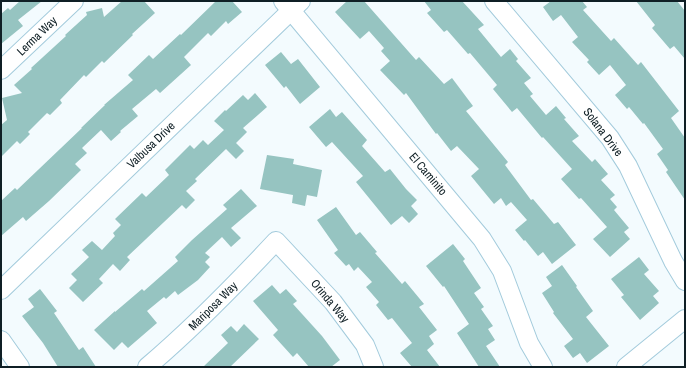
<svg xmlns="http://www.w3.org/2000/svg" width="686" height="368" viewBox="0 0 686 368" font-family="'Archivo Narrow',sans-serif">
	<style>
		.building { fill: #96c4c1 }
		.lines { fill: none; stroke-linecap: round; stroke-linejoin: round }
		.minor-casing { stroke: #a3cbdc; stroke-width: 20 }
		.minor { stroke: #fff; stroke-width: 18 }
		.labels { text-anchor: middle; stroke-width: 3; stroke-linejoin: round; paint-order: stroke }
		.street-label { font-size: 12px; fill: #0f1f25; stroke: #fff }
	</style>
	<rect width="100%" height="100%" fill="#f3fbfe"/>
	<g class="building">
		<path d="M20,1h22l-24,19 5,6 -22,18v-30l7,-6 2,2z"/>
		<path d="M122,1h22l11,12 -23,21 1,1 -29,28 -2,-2 -16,16 -2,-2 -24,25 2,3 -12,12 -3,-2 -19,19 2,2 -10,10 -3,-3 -16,16v-32l6,-5 -5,-22 20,-5 -8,-8 18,-16 -1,-1 35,-32 -1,-1 22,-20 -1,-3 16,-4 2,9z"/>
		<path d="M216,1h16l10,11 -14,12 -2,-3 -15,15 -3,-3 -24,24 7,8 -31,28 -4,-4 -24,20 6,7 -18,15 1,1 -10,9 -10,-11 -19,18 5,5 -12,11 6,6 -32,31 -23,20 -3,-4 -22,19v-35l14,-13 2,2 65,-62h-1l24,-23h-1l29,-25 -5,-5 21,-20 4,4 27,-25 1,1z"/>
		<path d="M347,1h17l52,59 3,-3 25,27 8,-6 21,28 -7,5 42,51 -3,3 26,35 2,-1 21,25 4,-2 18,23 -24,19 -9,-12 -5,4 -13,-16 -1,1 -9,-11 12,-10 -16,-18 -5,4 -5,-8 -7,6 -23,-28 8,-7 -22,-23 -6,5 -14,-18 -1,1 -30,-41 -2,2 -24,-25 10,-9 -9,-10 3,-3 -15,-17 -9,8 -25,-27z"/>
		<path d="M424,1h38l22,24 -6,4 23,28 9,-8 8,10 -2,2 15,17 -7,5 9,11 -3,2 16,19 10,-9 10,12 -2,1 15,17 -7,5 20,21 3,-3 13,15 -7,6 14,15 -5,4 7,8 -3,3 15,18 -5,4 6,7 -20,18 -17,-18 14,-12 -26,-29 -2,1 -18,-20 11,-10 -29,-32 -1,1 -25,-30 -5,4 -19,-23 4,-4 -27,-32 -2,1 -21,-24 -3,2 -17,-19 4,-3z"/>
		<path d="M551,1h31l5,6 -4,3 28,31 3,-3 24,27 3,-3 38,49 -8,7 14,20v62l-19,-28 2,-2 -11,-16 6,-5 -19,-26 -1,1 -14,-17 -2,2 -12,-14 11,-10 -16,-20 -11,10 -12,-13 2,-2 -17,-18 6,-5 -17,-22 -8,6 -10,-14z"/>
		<path d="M636,1h41l8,10v48l-11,-13 -4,3 -18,-21 3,-3z"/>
		<path d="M281,52l10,12 7,-5 22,28 -20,17 -14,-18 -2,2 -19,-23z"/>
		<path d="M255,93l12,14 -24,21 4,4 -11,11 8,8 -8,8 -10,-10 -31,30 2,2 -11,10 9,9 -9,9 -4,-4 -55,52 3,3 -10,11 -7,-7 -14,15 4,4 -20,19 -14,-14 8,-8 -6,-6 18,-17 -7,-7 10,-9 10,9 13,-14 -2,-3 8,-8 -6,-6 27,-26 4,4 23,-22 -4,-5 25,-25 4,4 9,-9 5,5 16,-15 -10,-9 11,-11 1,1 17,-16 5,5z"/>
		<path d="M330,109l6,8 6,-5 25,28 -5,6 23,26 5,-3 16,20 11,11 -6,6 7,8 -9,9 -7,-7 -11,9 -35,-43 7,-6 -31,-34 -6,5 -17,-20z"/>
		<path d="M267,155l27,4 -1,5 29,6 -5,27 -10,-2 -2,11 -13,-3 1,-8 -33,-6z"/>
		<path d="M241,189l16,17 -26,22 10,10 -10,9 -9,-10 -17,16 5,4 -5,5 5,5 -12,13 -20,15 -3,-4 -9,8 -2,-2 -17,14 10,12 -29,25 -6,-6 -8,8 -20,-20 21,-19v1l27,-23 2,2 34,-30 -3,-4 17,-17 35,-31 -4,-4z"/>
		<path d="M336,207l20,28 4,-3 17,20 -2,1 27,31 3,-3 19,23 -5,3 18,23 -8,6 5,8 -7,6 13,17h-28l-12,-14 12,-10 -20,-25 -4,2 -12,-15 3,-3 -13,-15 6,-5 -14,-15 -4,4 -5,-7 -3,2 -12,-13 4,-3 -21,-30z"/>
		<path d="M453,244l12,15 -2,2 18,27 -7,5 10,14 -3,2 12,17 -5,3 7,11 -9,6 14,21h-21l-22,-34 12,-9 -25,-38 -1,1 -17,-21z"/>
		<path d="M639,257l10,13 -5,4 15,17 -6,5 6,7 -19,17 -19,-23 3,-2 -13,-16z"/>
		<path d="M562,265l15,21 -1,1 17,24 -7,6 23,29 -22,17 -7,-10 -7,5 -9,-12 9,-7 -20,-26 1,-1 -12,-19 10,-7 -6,-9z"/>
		<path d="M272,285l8,9 6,-5 11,12 -4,3 29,32 18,24 -9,7h-22l-12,-14 -4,4 -20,-22 5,-5 -25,-29z"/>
		<path d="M40,289l17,22 -3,2 25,37 4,-3 13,20h-38l-15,-24 -21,-27 12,-9 -6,-8z"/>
		<path d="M244,324l15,15 -29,28h-27l25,-24 -7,-8 10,-9 6,6z"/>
	</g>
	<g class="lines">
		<g class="minor-casing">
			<g id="minor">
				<path d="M283,1l199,238 20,32 27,72 14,24"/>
				<path d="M494,1l116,137 18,28 45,95 12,20"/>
				<path d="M1,70l73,-69"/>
				<path d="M1,290l300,-289"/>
				<path d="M1,340l19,27"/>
				<path d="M147,367c46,-39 88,-82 129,-126l57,61 32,43 9,22"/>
				<path d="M626,367l59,-48"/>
			</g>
		</g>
		<use href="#minor" class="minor"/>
	</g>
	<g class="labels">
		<g class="street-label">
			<text transform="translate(37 36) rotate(-44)" y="4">Lerma Way</text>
			<text transform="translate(603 132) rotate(53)" y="4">Solana Drive</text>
			<text transform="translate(151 145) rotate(-44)" y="4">Valbusa Drive</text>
			<text transform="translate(428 174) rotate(50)" y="4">El Caminito</text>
			<text transform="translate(330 301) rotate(50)" y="4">Orinda Way</text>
			<text transform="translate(213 306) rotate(-45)" y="4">Mariposa Way</text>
		</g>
	</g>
	<rect width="686" height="368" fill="none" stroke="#0f1f25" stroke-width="4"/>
</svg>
